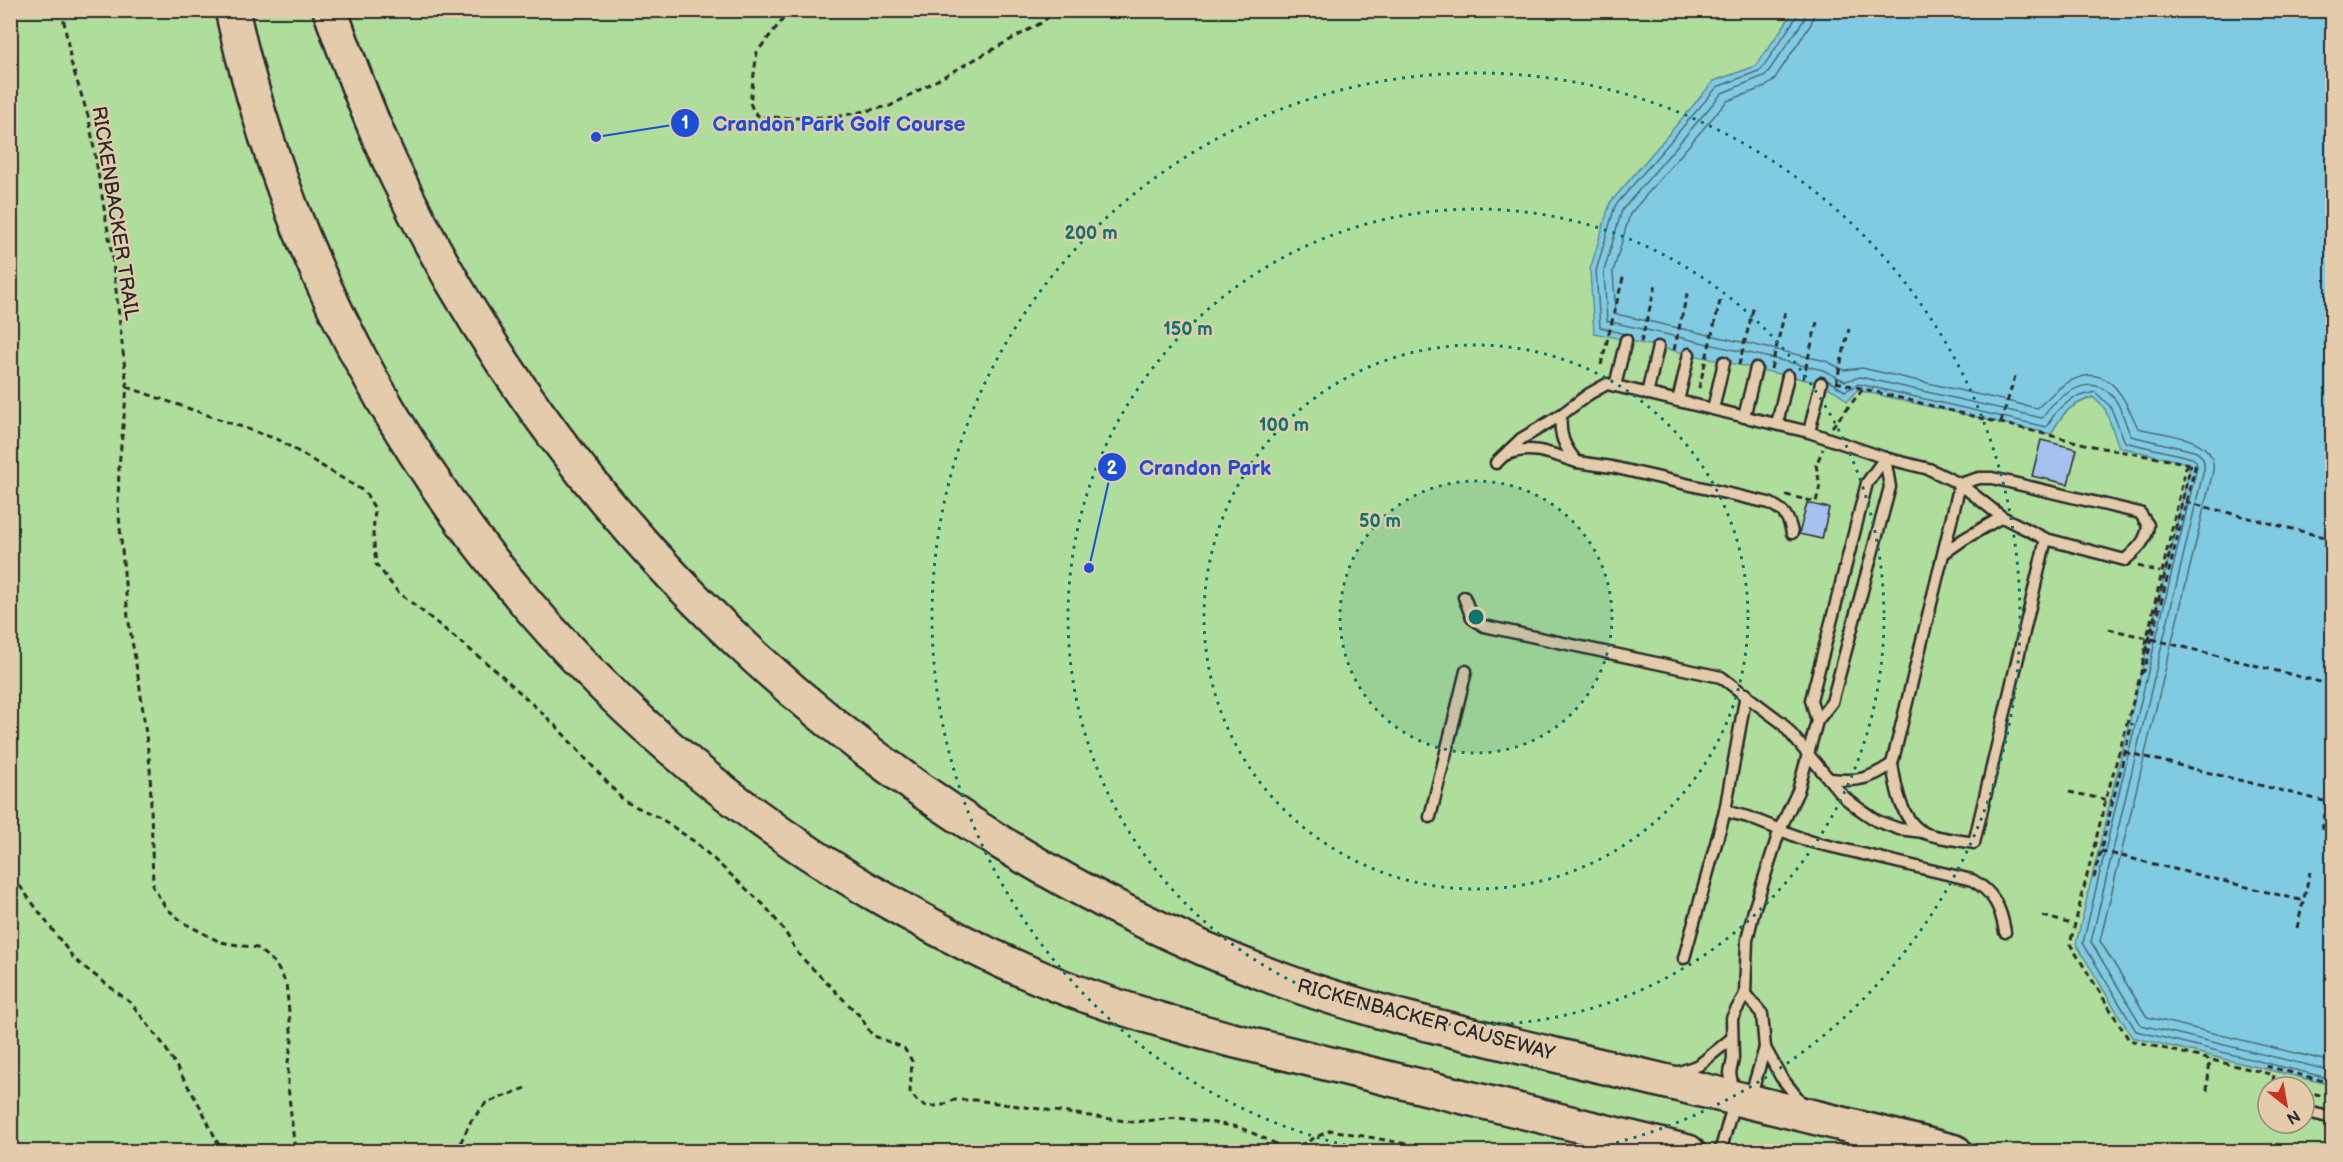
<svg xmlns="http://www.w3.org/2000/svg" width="2343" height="1162" viewBox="0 0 2343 1162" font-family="'Balsamiq Sans',sans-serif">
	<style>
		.green { fill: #aedd9c; stroke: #6c8464; stroke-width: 1.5; fill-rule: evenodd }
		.water { fill: #81cbe2; stroke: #5f8b99; stroke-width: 1.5 }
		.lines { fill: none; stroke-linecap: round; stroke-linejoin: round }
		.shore { stroke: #4d6b74; stroke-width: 1.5 }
		.building { fill: #a5c1ed; stroke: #2b2b2b; stroke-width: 1.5 }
		.lane-casing { stroke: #2b2b2b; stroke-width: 15 }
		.primary-casing { stroke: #2b2b2b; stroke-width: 38 }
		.path { stroke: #2b2b2b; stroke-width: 3; stroke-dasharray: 6 4.5; stroke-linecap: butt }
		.lane { stroke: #e3cbac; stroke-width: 10 }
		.primary { stroke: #e3cbac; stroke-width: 33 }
		.ring { fill: none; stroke: #0f766e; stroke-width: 3; stroke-dasharray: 3 6 }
		.labels { text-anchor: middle; stroke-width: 4.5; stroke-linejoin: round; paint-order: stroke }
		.street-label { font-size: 20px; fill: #2b2b2b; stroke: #e3cbac }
		.centre { fill: #0f766e; stroke: #e3cbac; stroke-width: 3 }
		.ring-label { font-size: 18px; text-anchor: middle; font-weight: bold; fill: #0f766e; stroke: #e3cbac; stroke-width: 4.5; stroke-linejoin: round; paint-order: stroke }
		.leader { fill: none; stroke: #1d4ed8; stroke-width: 2 }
		.callout-dot { fill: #1d4ed8; stroke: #e3cbac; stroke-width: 2 }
		.mark-label { font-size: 18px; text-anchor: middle; font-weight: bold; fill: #fff }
		.callout-label { font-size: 21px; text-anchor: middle; font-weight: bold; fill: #1d4ed8; stroke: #e3cbac; stroke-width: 4.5; stroke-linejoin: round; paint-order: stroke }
	</style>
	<rect width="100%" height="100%" fill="#e3cbac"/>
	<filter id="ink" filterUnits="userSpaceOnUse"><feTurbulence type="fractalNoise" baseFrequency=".0167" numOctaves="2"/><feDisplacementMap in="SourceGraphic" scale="12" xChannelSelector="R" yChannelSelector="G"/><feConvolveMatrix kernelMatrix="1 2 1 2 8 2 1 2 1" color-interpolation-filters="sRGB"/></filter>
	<g filter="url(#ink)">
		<path class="green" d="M10,11h1784l-37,55 -42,15 -105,122 211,180 17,9 9,8 10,-11 194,45c12,-22 19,-29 43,-37l98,67 140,621v66h-2321zM2268,1087h36v36h-36z"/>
		<path class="water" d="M1794,11h538v1074l-200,-48 -56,-93 115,-480 -72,-17 -14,-38 -12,-12c-23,8 -31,15 -42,37l-194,-44 -10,11 -10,-9 -17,-9 -226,-50 -4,-63 20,-67 104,-122 42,-15z"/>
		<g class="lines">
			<g class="shore">
				<path d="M1806,10l-2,10 -38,55 -44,18 -100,117 -18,61 3,50 216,49 22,11 15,-4 182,41c4,-3 6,-10 11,-14 21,-18 44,-30 63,-3 7,10 9,24 15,35l63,15c8,3 11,9 10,18l-113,473 50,83 191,46"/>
				<path d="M1815,10l-4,14 -38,57 -8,6 -38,14 -97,113 -17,58 3,42 210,47 18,9 18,-2 175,40c9,-7 17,-17 28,-24 43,-26 58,12 73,44 24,7 80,7 75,43l-113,470 47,76 185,45"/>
				<path d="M1624,334l-24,-7 -4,-56 19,-65 102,-119 44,-17 36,-54 1,-6"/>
				<path d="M1827,380l18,11 14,-7 187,43 11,-16 16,-13 22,-6 15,14 15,36 67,16 4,3 1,6 -114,476 53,88 196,48"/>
			</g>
		</g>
		<g class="building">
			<path d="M2041,440l36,9 -9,35 -36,-8z"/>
			<path d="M1807,503l22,5 -7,31 -23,-5z"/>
		</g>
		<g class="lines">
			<g class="lane-casing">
				<g id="lane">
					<path d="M1615,386l11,-46"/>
					<path d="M1647,394l11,-47"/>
					<path d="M1678,401l11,-47"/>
					<path d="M1713,409l11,-47"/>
					<path d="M1561,415c-2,20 3,32 16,47l35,5 157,36c15,7 20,14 23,30"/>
					<path d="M1744,417l12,-49"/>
					<path d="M1777,424l11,-48"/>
					<path d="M1809,432l12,-49"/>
					<path d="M1508,454c24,-10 46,1 69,8"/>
					<path d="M1496,463l25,-24 40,-24 28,-21 18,-10 202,48 76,26 44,11 31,15 42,33 44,22 79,21c12,-11 22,-19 23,-35l-8,-12 -148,-35h-13l-19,6 -68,280c4,23 8,54 30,68 9,5 41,9 52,11l72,-304"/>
					<path d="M1944,553l20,-14 38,-22"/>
					<path d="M1464,597l8,21 12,8 237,51 60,45 63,75 14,11 19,13 22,8 24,3"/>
					<path d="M1817,721l-6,-21 56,-217 18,-25"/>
					<path d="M1831,779c27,3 39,0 61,-15"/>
					<path d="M1725,811l23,6 60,24 164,39c22,12 29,28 33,52"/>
					<path d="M1430,817l36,-146"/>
					<path d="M1684,958l41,-147 21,-117"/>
					<path d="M1765,1048l16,29 23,29"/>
					<path d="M1674,1074l25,-9 33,-27"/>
					<path d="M1743,1094l10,-6 12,-40 -3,-34 -17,-20"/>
					<path d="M2304,1111l28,7"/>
					<path d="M1720,1152l15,-53 -5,-26 3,-14 -1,-41 13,-24 2,-54 7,-30 26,-81 18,-38 19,-70 15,-19 58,-215 -5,-29"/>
				</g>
			</g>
			<g class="primary-casing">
				<g id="primary">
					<path d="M232,10c84,384 329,712 673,901 48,27 98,52 150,73 56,22 114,39 173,55l460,113"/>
					<path d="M330,10c20,56 41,113 67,167 178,368 493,653 874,799 92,35 189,56 284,79 133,32 267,63 400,97"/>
				</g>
			</g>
			<g class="path">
				<path d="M62,10l9,52 18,57 23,136 15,132 -8,79 -1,39 10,112 12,71 10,78 3,121 13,21 18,15 36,19 37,6 18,15 11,20 6,57 -4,22v24l7,66"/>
				<path d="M790,10l-33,42 -7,51 4,9 6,5 39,1 41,-2 50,-10 151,-83 16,-13"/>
				<path d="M1641,342l15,-58"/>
				<path d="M1674,350l14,-60"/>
				<path d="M1601,365l23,-91"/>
				<path d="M1739,365l15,-60"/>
				<path d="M1771,369l14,-57"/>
				<path d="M1803,379l14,-57"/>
				<path d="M1836,382l261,65 94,17 -5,3 -39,171 -6,35 -35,126 -36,145 59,96 145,35 -2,12"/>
				<path d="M1836,384l13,-55"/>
				<path d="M127,387l152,53 86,52 10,17 -2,25 3,30 21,27 102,82 57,53 68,75 36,17 35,24 70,64 19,24 15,25 61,61 12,19 32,13 8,13 -2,31 8,10 10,5 15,-2 11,-5h21l158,22 46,-4 29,4 31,5 51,23 41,-20 119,22"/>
				<path d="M1699,388l22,-91"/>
				<path d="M2001,422l15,-49"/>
				<path d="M1832,427l31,-38"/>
				<path d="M1786,495l30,7 4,-17 -4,-20 7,-16"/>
				<path d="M2186,502l146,37"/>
				<path d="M2138,566l22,6"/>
				<path d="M2109,629l38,9"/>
				<path d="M2152,639l180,46"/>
				<path d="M2146,652l45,-188"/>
				<path d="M2141,673l3,-2 52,-208"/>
				<path d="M2125,752l203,50"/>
				<path d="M2069,792l44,9"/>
				<path d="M2322,830l10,-52"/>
				<path d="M2101,851l203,50"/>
				<path d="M10,867l6,14 59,79 56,43 32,41 38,64 21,44"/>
				<path d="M2094,878l38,-155"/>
				<path d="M2043,916l32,9"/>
				<path d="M2297,928l13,-56"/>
				<path d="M2266,1066l66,17"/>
				<path d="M2207,1091l3,-32"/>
				<path d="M2304,1092l28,5"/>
				<path d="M456,1152l15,-31 15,-18 40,-15"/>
			</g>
			<use href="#lane" class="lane"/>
			<use href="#primary" class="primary"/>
		</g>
	</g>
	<circle cx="1476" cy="617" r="136" fill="#0f766e" fill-opacity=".12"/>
	<g class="ring">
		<circle cx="1476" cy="617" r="136"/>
		<circle cx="1476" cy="617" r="272"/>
		<circle cx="1476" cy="617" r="408"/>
		<path d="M1372 1151A544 544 0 1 1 1580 1151"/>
	</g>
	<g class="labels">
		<g class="street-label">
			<text transform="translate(116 213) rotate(81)" y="7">RICKENBACKER TRAIL</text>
			<text transform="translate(1426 1019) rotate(15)" y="7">RICKENBACKER CAUSEWAY</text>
		</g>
	</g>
	<circle cx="1476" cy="617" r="9" class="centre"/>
	<g class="ring-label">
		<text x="1091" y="239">200 m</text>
		<text x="1188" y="335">150 m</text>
		<text x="1284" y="431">100 m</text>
		<text x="1380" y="527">50 m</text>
	</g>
	<path class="leader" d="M596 137L685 123M1089 568L1112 467"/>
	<g class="callout-dot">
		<circle cx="596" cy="137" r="6"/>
		<circle cx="1089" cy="568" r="6"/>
		<circle cx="685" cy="123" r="15"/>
		<circle cx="1112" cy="467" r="15"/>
	</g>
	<g class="mark-label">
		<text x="685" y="129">1</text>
		<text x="1112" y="474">2</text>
	</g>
	<g class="callout-label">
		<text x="839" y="131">Crandon Park Golf Course</text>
		<text x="1205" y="475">Crandon Park</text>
	</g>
	<rect width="2343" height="1162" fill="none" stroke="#e3cbac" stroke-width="36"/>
	<rect x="18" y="18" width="2307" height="1126" fill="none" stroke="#2b2b2b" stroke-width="2" filter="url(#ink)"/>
	<g transform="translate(2286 1105) rotate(149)"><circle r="28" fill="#e3cbac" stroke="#998b78" stroke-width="1.5"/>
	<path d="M0-4.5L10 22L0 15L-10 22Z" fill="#c8321e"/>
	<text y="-9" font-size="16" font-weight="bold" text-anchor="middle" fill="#2b2b2b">N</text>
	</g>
</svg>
